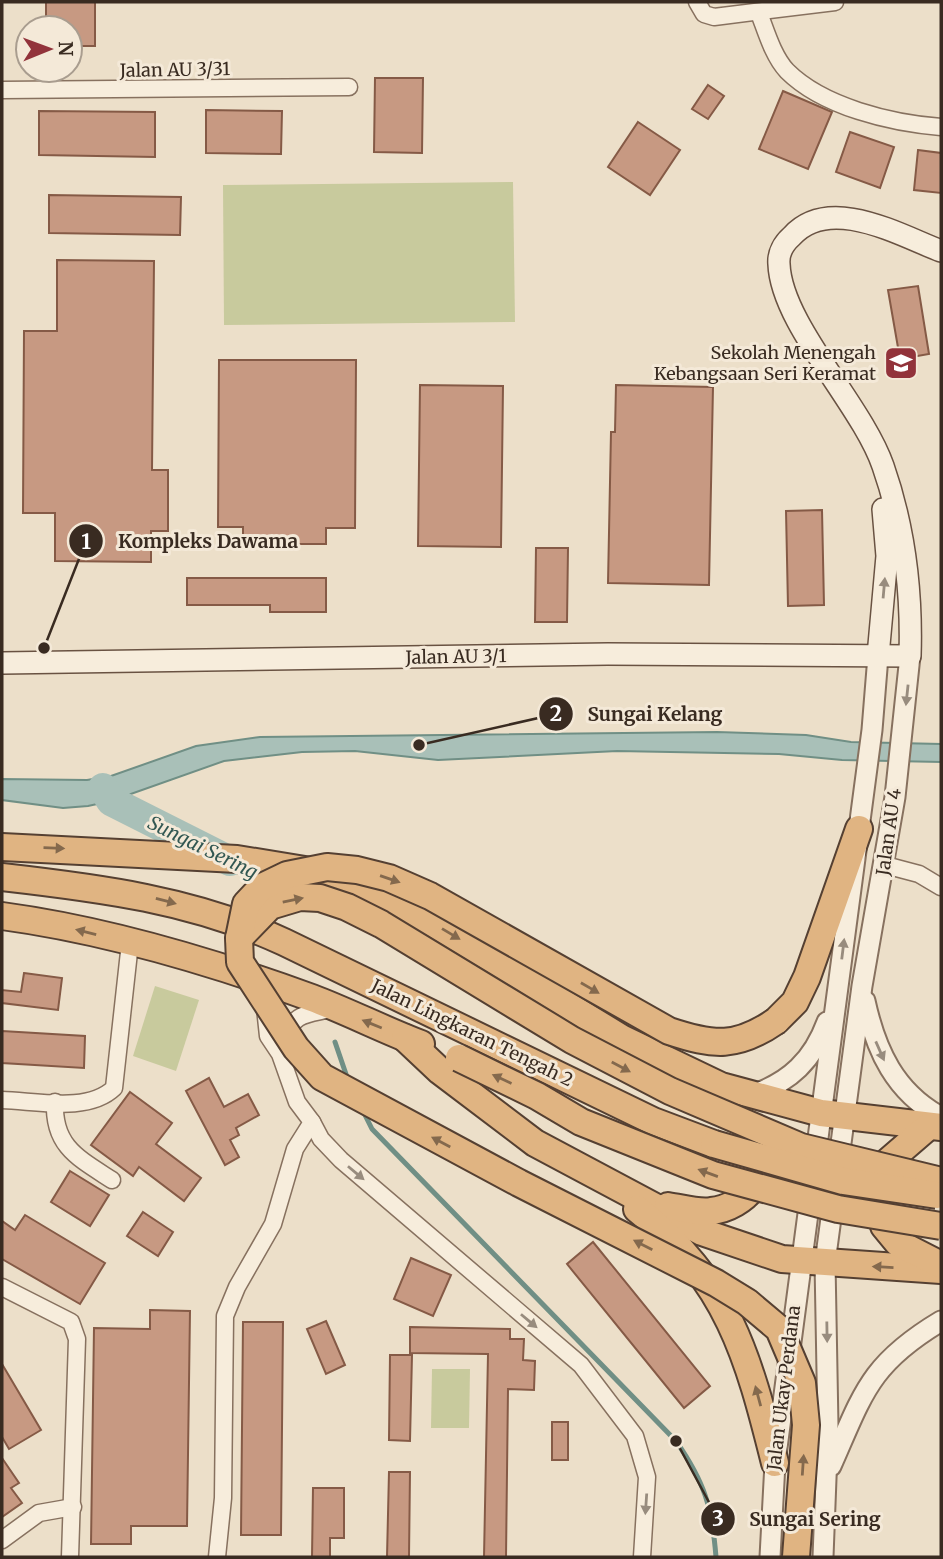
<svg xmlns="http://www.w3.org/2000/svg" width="943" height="1559" viewBox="0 0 943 1559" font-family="Merriweather,serif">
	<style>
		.green { fill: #c8ca9d }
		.water { fill: #a9c0b8; stroke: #708f85; stroke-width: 2 }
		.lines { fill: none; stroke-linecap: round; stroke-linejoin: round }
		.stream { stroke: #708f85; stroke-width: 5 }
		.river { stroke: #a9c0b8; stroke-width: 30 }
		.building { fill: #c79982; stroke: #855a46; stroke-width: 2 }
		.minor-casing { stroke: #87715f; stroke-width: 19 }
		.tertiary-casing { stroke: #87715f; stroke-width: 23 }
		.secondary-casing { stroke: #695242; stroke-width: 24 }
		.trunk-casing { stroke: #554032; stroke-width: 30 }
		.minor { stroke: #f7eddc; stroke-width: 16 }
		.tertiary { stroke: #f7eddc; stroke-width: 19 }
		.secondary { stroke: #f7eddc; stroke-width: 21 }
		.trunk { stroke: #e0b482; stroke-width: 26 }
		.trunk-bridge-casing { stroke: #554032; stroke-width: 30; stroke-linecap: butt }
		.trunk-bridge { stroke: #e0b482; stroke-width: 26 }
		.oneway { fill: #988c7e }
		.oneway2 { fill: #84694d }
		.labels { text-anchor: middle; stroke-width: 6; stroke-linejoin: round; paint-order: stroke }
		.street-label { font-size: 18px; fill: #392b21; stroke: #f4e9d8 }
		.poi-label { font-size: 18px; fill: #392b21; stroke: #f4e9d8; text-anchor: end }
		.water-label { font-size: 19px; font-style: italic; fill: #325752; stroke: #f4e9d8 }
		.leader { fill: none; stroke: #392b21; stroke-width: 2.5 }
		.callout-dot { fill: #392b21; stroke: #f4e9d8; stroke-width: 2.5 }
		.mark-label { font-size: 21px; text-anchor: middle; font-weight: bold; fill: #fff }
		.callout-label { font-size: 19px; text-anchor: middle; font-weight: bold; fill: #392b21; stroke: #f4e9d8; stroke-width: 6; stroke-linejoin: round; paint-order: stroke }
	</style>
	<rect width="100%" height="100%" fill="#ecdfc9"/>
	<g class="green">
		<path d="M513,182l2,140 -291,3 -1,-140z"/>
		<path d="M155,986l44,14 -23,71 -43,-15z"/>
		<path d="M432,1369h38l-1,59h-38z"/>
	</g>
	<path class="water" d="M717,732l89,3 45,7 90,2v18l-99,-2 -63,-6 -162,-3 -179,9 -83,-9 -53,1 -78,9 -113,40 -23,5 -25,2 -61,-8v-21l85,1 24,-4 85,-30 64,-9z"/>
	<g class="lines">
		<g class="stream">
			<path d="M335,1042l13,38"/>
			<path d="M363,1111l9,18 304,312c29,42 36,66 40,116"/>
		</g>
		<path class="river" d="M103,788l8,13 119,60"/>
	</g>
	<g class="building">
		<path d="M46,2h49v44h-25v-18h-24z"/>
		<path d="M375,78h48l-1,75 -48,-1z"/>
		<path d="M708,85l16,11 -16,23 -16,-10z"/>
		<path d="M783,91l49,21 -24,57 -49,-20z"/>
		<path d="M206,110l76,1 -1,43 -75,-1z"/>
		<path d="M39,111l116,1v45l-116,-2z"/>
		<path d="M638,122l42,28 -30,45 -42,-28z"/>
		<path d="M850,132l44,15 -14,41 -44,-16z"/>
		<path d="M918,150l23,3v40l-27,-3z"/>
		<path d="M49,195l132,2 -1,38 -131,-2z"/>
		<path d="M57,260l97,1 -2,209h16v61h-17v31l-96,-1v-48h-32l1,-182h33z"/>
		<path d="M918,286l11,68 -29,5 -12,-69z"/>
		<path d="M219,360h137l-1,168h-29v16h-83v-17h-25z"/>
		<path d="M420,385l83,1 -2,161 -83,-1z"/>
		<path d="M616,385l97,2 -4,198 -101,-2 3,-151h4z"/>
		<path d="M822,510l2,95 -36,1 -2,-95z"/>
		<path d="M536,548h32l-1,74h-32z"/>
		<path d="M187,578h139v34h-56v-7h-83z"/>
		<path d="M24,973l38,5 -4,32 -56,-7v-13l19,2z"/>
		<path d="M2,1031l83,5 -1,32 -82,-5z"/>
		<path d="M209,1078l15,29 24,-13 11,21 -23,13 3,7 -9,5 9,17 -14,8 -39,-74z"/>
		<path d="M130,1092l42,31 -16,21 45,34 -17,23 -45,-34 -6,9 -42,-31z"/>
		<path d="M70,1171l39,24 -19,31 -39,-24z"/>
		<path d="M143,1212l30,20 -15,24 -31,-20z"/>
		<path d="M25,1215l80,48 -25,41 -78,-45v-38l13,9z"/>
		<path d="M593,1242l117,144 -26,22 -117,-144z"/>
		<path d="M411,1258l40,17 -18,41 -39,-17z"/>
		<path d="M150,1310l40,1 -3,215h-56v18h-40l3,-216 56,1z"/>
		<path d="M326,1321l19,44 -19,9 -19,-45z"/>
		<path d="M243,1322h40l-2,213h-40z"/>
		<path d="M410,1327l100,2v10h14l-1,21 12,1 -1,29 -26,-1 -2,168h-22l4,-203 -78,-1z"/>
		<path d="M390,1355h22l-2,86 -21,-1z"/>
		<path d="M2,1364l39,66 -32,19 -7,-12z"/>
		<rect x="552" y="1422" width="16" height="38"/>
		<path d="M2,1458l17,25 -8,5 11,15 -20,14z"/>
		<path d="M389,1472h21l-1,85h-22z"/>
		<path d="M313,1488h31v50h-14v19h-18z"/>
	</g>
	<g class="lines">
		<g class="minor-casing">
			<g id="minor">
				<path d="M697,2l7,12 10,3 121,-15"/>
				<path d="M759,13c7,18 14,43 28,58 36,36 104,52 154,56"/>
				<path d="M2,90l347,-3"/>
				<path d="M885,865l34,9 22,13"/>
				<path d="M284,1038c11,-27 24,-23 50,-30"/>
				<path d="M2,1100c35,1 86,13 112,-12l16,-145"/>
				<path d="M55,1102c-2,44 23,56 57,78"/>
				<path d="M312,1122l9,17 20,21 240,205 54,71 12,41 -5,80"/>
				<path d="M2,1287l69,35 6,17 -7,218"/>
				<path d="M2,1540l37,-27 34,-6"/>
				<path d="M217,1557l6,-59 2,-182 12,-29 36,-63 22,-75 17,-27 -15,-20 -17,-48 -12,-18 -3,-28"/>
			</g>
		</g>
		<g class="tertiary-casing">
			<g id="tertiary">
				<path d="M865,1001c11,50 30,91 76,116"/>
				<path d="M752,1095c38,-13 61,-35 75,-73"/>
				<path d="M831,1466c32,-72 38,-102 110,-145"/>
				<path d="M770,1557l5,-94 97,-733 6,-74"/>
				<path d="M823,1557l5,-131 -3,-163 37,-277 33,-189 15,-141"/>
			</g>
		</g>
		<g class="secondary-casing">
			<g id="secondary">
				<path d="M878,656l9,-100 -4,-47"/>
				<path d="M2,663l606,-9 302,2c2,-63 -6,-130 -27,-190 -21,-61 -102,-142 -104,-202 -1,-11 5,-21 13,-28 38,-42 109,0 149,15"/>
			</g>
		</g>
		<g class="trunk-casing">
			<g id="trunk">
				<path d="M2,847l235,12 74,12 32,9 47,22 42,21 191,116 98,47 100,27 120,14"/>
				<path d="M2,877c97,11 192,23 282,65l369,179 61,23"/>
				<path d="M2,916c104,14 211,46 310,82 37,14 72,32 109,46"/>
				<path d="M776,1021l19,-19 12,-25 52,-148"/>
				<path d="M405,1038l35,33 95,72 167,89 80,27 159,11"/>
				<path d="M929,1126l-44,38 -6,43 5,19 14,17 43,22"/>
				<path d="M668,1206c14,2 30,7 43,5 34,-3 64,-39 53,-74"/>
				<path d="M637,1209c91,72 111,146 138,254"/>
			</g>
		</g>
		<use href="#minor" class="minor"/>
		<use href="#tertiary" class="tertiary"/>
		<use href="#secondary" class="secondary"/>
		<use href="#trunk" class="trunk"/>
		<g class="trunk-bridge-casing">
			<g id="trunk-bridge">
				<path d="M239,938l31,-32 30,-9 20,1 27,9 34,17 191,116 98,51 131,56 140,34"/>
				<path d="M776,1021c-39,27 -62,25 -107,10l-239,-135 -41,-18 -32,-8 -30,-3 -40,8 -25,12 -16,17 -7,34 1,24 56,86 26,29 197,106 197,100 31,19 32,27 23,54 4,42 -10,132"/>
				<path d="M459,1058l78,38 44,26 132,53 125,34 103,17"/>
				<path d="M714,1144l129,37 94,14"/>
			</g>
		</g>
		<use href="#trunk-bridge" class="trunk-bridge"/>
	</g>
	<defs><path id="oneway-solid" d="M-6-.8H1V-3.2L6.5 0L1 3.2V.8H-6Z" transform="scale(1.75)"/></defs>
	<g class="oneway">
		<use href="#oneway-solid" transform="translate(884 588) rotate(-85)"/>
		<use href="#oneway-solid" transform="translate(907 695) rotate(96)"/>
		<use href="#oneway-solid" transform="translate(843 949) rotate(-83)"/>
		<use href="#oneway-solid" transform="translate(880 1051) rotate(66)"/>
		<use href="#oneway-solid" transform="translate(356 1173) rotate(40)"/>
		<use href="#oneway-solid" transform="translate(529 1321) rotate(40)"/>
		<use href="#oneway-solid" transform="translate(827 1332) rotate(89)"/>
		<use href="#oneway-solid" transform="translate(646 1504) rotate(94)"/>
	</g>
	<g class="oneway2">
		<use href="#oneway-solid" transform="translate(54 848) rotate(2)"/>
		<use href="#oneway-solid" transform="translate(390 879) rotate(19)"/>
		<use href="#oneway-solid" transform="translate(293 900) rotate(-12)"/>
		<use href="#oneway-solid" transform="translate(166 901) rotate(15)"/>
		<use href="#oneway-solid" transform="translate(86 932) rotate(-166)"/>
		<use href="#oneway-solid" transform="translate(451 934) rotate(31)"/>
		<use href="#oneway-solid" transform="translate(590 988) rotate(30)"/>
		<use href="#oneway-solid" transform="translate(372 1024) rotate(-158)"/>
		<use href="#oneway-solid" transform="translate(621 1067) rotate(28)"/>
		<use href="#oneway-solid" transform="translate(502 1079) rotate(-155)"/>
		<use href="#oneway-solid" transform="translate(441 1142) rotate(-152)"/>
		<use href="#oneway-solid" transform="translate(708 1173) rotate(-160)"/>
		<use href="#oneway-solid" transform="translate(643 1245) rotate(-153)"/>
		<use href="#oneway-solid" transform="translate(883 1267) rotate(-177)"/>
		<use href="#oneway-solid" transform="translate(758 1396) rotate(-105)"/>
		<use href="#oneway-solid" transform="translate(803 1465) rotate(-86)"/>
	</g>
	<defs>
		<g id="school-square" transform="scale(1.75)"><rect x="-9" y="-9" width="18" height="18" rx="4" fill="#92333b" stroke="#f4e9d8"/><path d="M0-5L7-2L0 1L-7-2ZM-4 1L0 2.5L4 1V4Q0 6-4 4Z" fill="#fff"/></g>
	</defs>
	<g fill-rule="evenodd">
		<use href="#school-square" x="901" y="363"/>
	</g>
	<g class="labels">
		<g class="street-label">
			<text transform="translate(175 70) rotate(-1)" y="6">Jalan AU 3/31</text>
			<text transform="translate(456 657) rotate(-1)" y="6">Jalan AU 3/1</text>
			<text transform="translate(889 832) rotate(-82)" y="6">Jalan AU 4</text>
			<text transform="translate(472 1033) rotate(26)" y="6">Jalan Lingkaran Tengah 2</text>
			<text transform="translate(784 1388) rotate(-83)" y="6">Jalan Ukay Perdana</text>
		</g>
		<g class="poi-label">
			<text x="876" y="359">Sekolah Menengah<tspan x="876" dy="21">Kebangsaan Seri Keramat</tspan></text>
		</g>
		<g class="water-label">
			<text transform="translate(203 847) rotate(26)" y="7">Sungai Sering</text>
		</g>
	</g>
	<path class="leader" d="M44 648L86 541M419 745L556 714M676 1441L718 1519"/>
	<g class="callout-dot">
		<circle cx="44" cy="648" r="7"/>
		<circle cx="419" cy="745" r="7"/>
		<circle cx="676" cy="1441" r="7"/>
		<circle cx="86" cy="541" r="18"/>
		<circle cx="556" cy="714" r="18"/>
		<circle cx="718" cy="1519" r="18"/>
	</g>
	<g class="mark-label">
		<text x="86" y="549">1</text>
		<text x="556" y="721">2</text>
		<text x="718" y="1526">3</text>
	</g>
	<g class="callout-label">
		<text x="208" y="548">Kompleks Dawama</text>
		<text x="655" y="721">Sungai Kelang</text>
		<text x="815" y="1526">Sungai Sering</text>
	</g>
	<rect width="943" height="1559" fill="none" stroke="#392b21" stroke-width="7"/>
	<g transform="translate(49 49) rotate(89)"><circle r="33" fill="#f4e9d8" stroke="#a99d8f" stroke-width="2"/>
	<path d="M0-5L12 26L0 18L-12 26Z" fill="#92333b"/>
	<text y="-10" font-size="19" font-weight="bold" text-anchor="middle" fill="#392b21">N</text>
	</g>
</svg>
